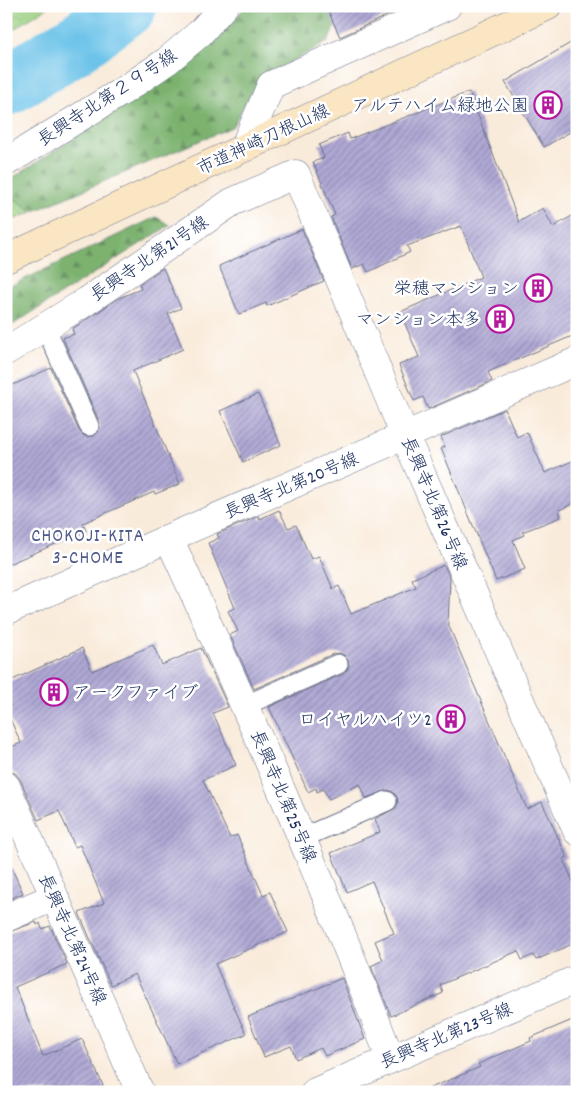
<svg xmlns="http://www.w3.org/2000/svg" width="583" height="1098" viewBox="0 0 583 1098" font-family="Dekko,'Klee One',sans-serif">
	<style>
		.grass { fill: url(#grass-dots); stroke: #5b7f6f }
		.forest { fill: url(#forest-firs); stroke: #4c7066 }
		.park { fill: url(#park-crowns); stroke: #5b7f6f }
		.lines { fill: none; stroke-linecap: round; stroke-linejoin: round }
		.river { stroke: #6cc3e9; stroke-width: 60 }
		.building { fill: url(#building-hatch) }
		.lane-casing { stroke: #697189; stroke-width: 21 }
		.street-casing { stroke: #697189; stroke-width: 29 }
		.secondary-casing { stroke: #697189; stroke-width: 29 }
		.lane { stroke: #fff; stroke-width: 19 }
		.street { stroke: #fff; stroke-width: 28 }
		.secondary { stroke: #fbe6c3; stroke-width: 28 }
		.labels { text-anchor: middle; stroke-width: 5; stroke-linejoin: round; paint-order: stroke }
		.street-label { font-size: 18px; fill: #1b2f5e; stroke: #fff }
		.poi-label { font-size: 18px; fill: #1b2f5e; stroke: #fff; text-anchor: end }
		.neighbourhood-label { font-size: 19px; letter-spacing: 1px; fill: #4f5a88; stroke: #fff }
	</style>
	<defs>
		<pattern id="grass-dots" width="8" height="8" patternUnits="userSpaceOnUse" patternTransform="scale(1.25)"><rect width="8" height="8" fill="#9bcf80"/><path d="M2 2h.1M6 6h.1" fill="none" stroke="#85b271" stroke-width="1.8" stroke-linecap="round"/></pattern>
		<pattern id="forest-firs" width="22" height="20" patternUnits="userSpaceOnUse" patternTransform="scale(1.25)"><rect width="22" height="20" fill="#7cb26e"/><path d="M5 1l3.5 6h-7zM16 11l3.5 6h-7z" fill="#65915e"/></pattern>
		<pattern id="park-crowns" width="20" height="18" patternUnits="userSpaceOnUse" patternTransform="scale(1.25)"><rect width="20" height="18" fill="#9bcf80"/><path d="M2 6a3 3 0 1 1 6 0M12 15a3 3 0 1 1 6 0" fill="none" stroke="#85b271"/></pattern>
		<pattern id="building-hatch" width="6" height="6" patternUnits="userSpaceOnUse" patternTransform="scale(1.25)"><rect width="6" height="6" fill="#b0a9d5"/><path d="M-1 1l2-2M0 6l6-6M5 7l2-2" fill="none" stroke="#8e8ab0"/></pattern>
	</defs>
	<rect width="100%" height="100%" fill="#fff"/>
	<filter id="ink" filterUnits="userSpaceOnUse"><feTurbulence type="fractalNoise" baseFrequency=".02" numOctaves="2"/><feDisplacementMap in="SourceGraphic" scale="10" xChannelSelector="R" yChannelSelector="G"/><feConvolveMatrix kernelMatrix="1 2 1 2 8 2 1 2 1" color-interpolation-filters="sRGB"/></filter>
	<filter id="wash" filterUnits="userSpaceOnUse"><feTurbulence type="fractalNoise" baseFrequency=".0096" numOctaves="4" result="noise"/><feDisplacementMap in="SourceGraphic" scale="20" xChannelSelector="R" yChannelSelector="G"/><feGaussianBlur stdDeviation="1.12" result="paint"/><feColorMatrix in="noise" values="0 0 0 0 0 0 0 0 0 0 0 0 0 0 0 0 0 1.4 0 .05"/><feComposite in="paint" operator="in"/></filter>
	<g filter="url(#wash)">
		<rect width="100%" height="100%" fill="#f9ebda"/>
		<path class="grass" d="M6,192l26,20 -26,11z"/>
		<g class="forest">
			<path d="M246,6h97l-15,36 -68,36 -28,49 -200,85 -26,-20v-10l126,-81 82,-59z"/>
			<path d="M156,217l14,8 -164,104v-41z"/>
		</g>
		<path class="park" d="M6,6h44l-44,28z"/>
		<g class="lines">
			<path class="river" d="M6,86l74,-45 47,-35"/>
		</g>
		<g id="blocks">
			<g class="building">
				<path d="M326,6h82l-68,31z"/>
				<path d="M577,39v89l-33,19 -39,-65z"/>
				<path d="M469,92l50,130 24,-14 10,19 24,-14v121l-89,38 4,9 -64,28 -5,-12 -9,4 -15,-36 20,-8 -19,-45 81,-35 -20,-51 -54,20 3,6 -42,20 -4,-8 -12,5 -21,-52 4,-2 -22,-53 11,-4 -5,-13 29,-12 2,6z"/>
				<path d="M302,229l22,52 -57,25 -1,-3 -27,11 -20,-48z"/>
				<path d="M163,268l18,40 -13,6 15,35 -50,22 47,113 -25,10 -1,-2 -71,31 3,8 -80,34v-177l45,-20 28,63 4,4 4,2 7,-1 4,-4 2,-4 -1,-7 -36,-83 11,-4 -2,-5 47,-31 22,-9 -2,-5z"/>
				<path d="M258,394l23,51 -38,17 -23,-51z"/>
				<path d="M505,409l12,28 10,-5 18,41 32,-14v43l-18,8 2,7 -39,15 2,3 -11,5 12,29 -29,12 -55,-133 4,-1 -4,-10z"/>
				<path d="M279,510l9,18 8,-3 15,34 8,-3 14,33 6,-3 12,28 65,-27 -4,-8 32,-14 6,13 -2,46 79,185 15,-7 25,55 -4,2 14,31v52l-41,18 -3,-5 -11,5 -4,-9 -78,34 3,8 -52,23 -20,-50 12,-6 -8,-19 19,-8 -22,-52 -25,11 -16,-39 49,-21 -5,-13 21,-11 2,-5 -1,-6 -4,-5 -5,-2 -22,8 -6,-14 -31,15 -6,-10 -6,3 -1,-4 -8,4 -39,-85 74,-33 4,-4 2,-4 -1,-6 -4,-5 -5,-2 -6,1 -79,35 -24,-54 8,-4 -10,-20 7,-3 -27,-65 11,-5 -2,-4 42,-18 1,3z"/>
				<path d="M153,645l9,20 39,-17 27,59 -15,6 23,52 -33,15 27,58 7,-3 26,60 7,-3 18,40 -73,32 31,70 -69,30 -42,-90 -24,11 -15,-33 -17,-39 25,-10 -24,-58 -5,2 -16,-36 -21,9 -18,-41 -5,-6 -9,-2v-22l15,-6 -15,-33v-27l76,-35 10,23z"/>
				<path d="M6,856l17,37 -17,8z"/>
				<path d="M36,922l1,3 3,-2 2,6 8,-3 17,38 -52,23 28,69 39,-17 24,53h-100v-159z"/>
				<path d="M342,978l23,61 -40,17 -4,-8 -25,11 -5,-13 -27,11 -16,-40z"/>
				<path d="M577,1018v74h-156l59,-25 -2,-3 53,-23 -1,-3z"/>
			</g>
		</g>
	</g>
	<g filter="url(#ink)">
		<use href="#blocks" fill-opacity="0" stroke="#697189" stroke-width="1"/>
		<g class="lines">
			<g class="lane-casing">
				<g id="lane">
					<path d="M45,326l44,100"/>
					<path d="M244,706l94,-42"/>
					<path d="M302,838l85,-37"/>
				</g>
			</g>
			<g class="street-casing">
				<g id="street">
					<path d="M244,148l27,-63 176,-79"/>
					<path d="M6,162l120,-73 41,-28 33,-28 24,-27"/>
					<path d="M6,351l81,-50 145,-99 64,-28 109,262 172,395"/>
					<path d="M169,538c78,172 155,344 221,520"/>
					<path d="M6,611l163,-73 408,-177"/>
					<path d="M6,786l134,306"/>
					<path d="M6,918l48,-21"/>
					<path d="M315,1092l262,-113"/>
				</g>
			</g>
			<g class="secondary-casing">
				<path id="secondary" d="M6,259l542,-253"/>
			</g>
			<use href="#lane" class="lane"/>
			<use href="#street" class="street"/>
			<use href="#secondary" class="secondary"/>
		</g>
	</g>
	<defs>
		<g id="building-ring" transform="scale(1.4375)"><circle r="9.5" fill="#fff" stroke="#b5179e" stroke-width="1.5"/><path d="M-4-6H4V6H1V3H-1V6H-4ZM-2.5-4.3h1.7v1.8h-1.7ZM.8-4.3h1.7v1.8H.8ZM-2.5-1h1.7V.8h-1.7ZM.8-1h1.7V.8H.8Z" fill="#b5179e"/></g>
	</defs>
	<g fill-rule="evenodd">
		<use href="#building-ring" x="548" y="105"/>
		<use href="#building-ring" x="538" y="288"/>
		<use href="#building-ring" x="500" y="319"/>
		<use href="#building-ring" x="54" y="692"/>
		<use href="#building-ring" x="451" y="719"/>
	</g>
	<g class="labels">
		<g class="street-label">
			<text transform="translate(107 97) rotate(-33)" y="6">長興寺北第２９号線</text>
			<text transform="translate(263 139) rotate(-25)" y="6">市道神崎刀根山線</text>
			<text transform="translate(149 258) rotate(-34)" y="6">長興寺北第21号線</text>
			<text transform="translate(291 485) rotate(-23)" y="6">長興寺北第20号線</text>
			<text transform="translate(435 503) rotate(67)" y="6">長興寺北第26号線</text>
			<text transform="translate(284 796) rotate(67)" y="6">長興寺北第25号線</text>
			<text transform="translate(73 939) rotate(66)" y="6">長興寺北第24号線</text>
			<text transform="translate(446 1035) rotate(-23)" y="6">長興寺北第23号線</text>
		</g>
		<g class="poi-label">
			<text x="529" y="111">アルテハイム緑地公園</text>
			<text x="519" y="294">栄穂マンション</text>
			<text x="481" y="325">マンション本多</text>
			<text x="73" y="698" text-anchor="start">アークファイブ</text>
			<text x="432" y="725">ロイヤルハイツ2</text>
		</g>
		<g class="neighbourhood-label">
			<text x="88" y="541">CHOKOJI-KITA<tspan x="88" dy="22">3-CHOME</tspan></text>
		</g>
	</g>
	<rect width="583" height="1098" fill="none" stroke="#fff" stroke-width="25"/>
</svg>
